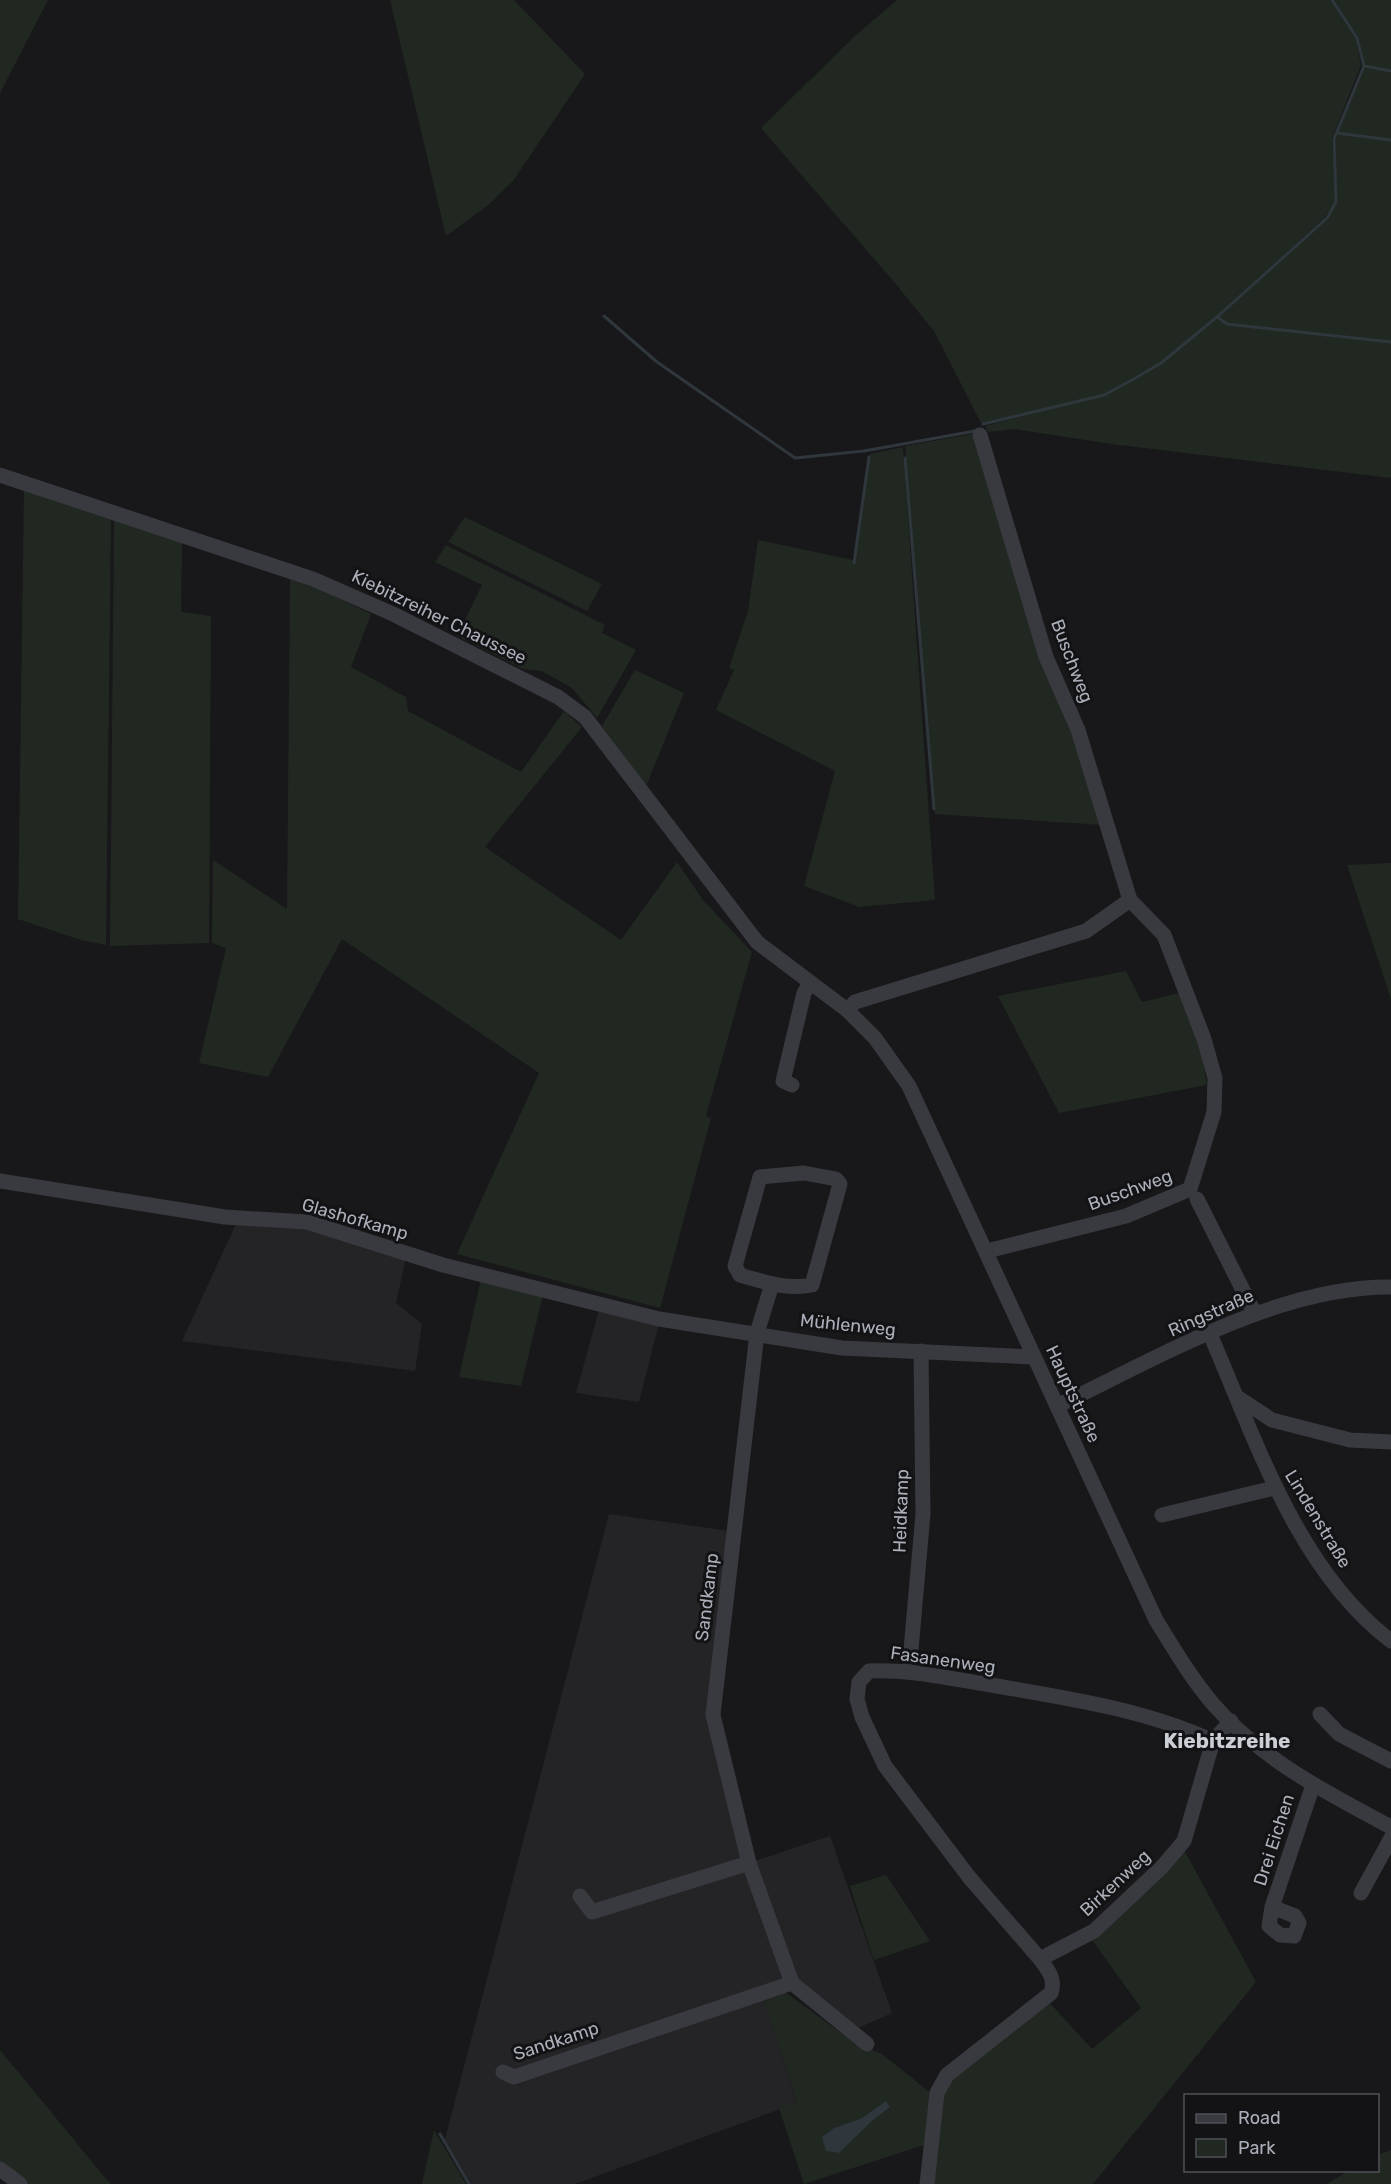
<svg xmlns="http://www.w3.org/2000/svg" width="1391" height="2184" viewBox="0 0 1391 2184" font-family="Rubik,sans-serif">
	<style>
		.built { fill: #242427 }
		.green { fill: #202821; fill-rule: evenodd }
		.water { fill: #2f373d }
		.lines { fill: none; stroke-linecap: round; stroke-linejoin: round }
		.stream { stroke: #2f373d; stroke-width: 3 }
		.minor { stroke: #393a3f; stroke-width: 15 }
		.labels { text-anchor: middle; stroke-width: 6; stroke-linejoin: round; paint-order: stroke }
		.street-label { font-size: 18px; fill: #abafb9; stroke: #131315 }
		.quarter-label { font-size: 21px; font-weight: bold; fill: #ccced5; stroke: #131315 }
	</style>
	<rect width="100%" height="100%" fill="#18181a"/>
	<g class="built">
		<path d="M236,1224l70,4 100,30 -10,45 26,21 -7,47 -233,-30z"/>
		<path d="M599,1310l60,13 -20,79 -63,-9z"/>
		<path d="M609,1514l128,18 -21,181 39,148 75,-25 62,177 -36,16 -55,-43 -37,16 33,101 -222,81h-104l-26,-44 1,-5z"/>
	</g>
	<g class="green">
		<path d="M0,0h48l-48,93z"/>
		<path d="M390,0h124l71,74 -72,107 -26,25 -41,30z"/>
		<path d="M897,0h433l26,39 5,26 -29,74 3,63 -10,15 -109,100 -56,45 -31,18 -26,14 -122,29 -47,-92 -40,-49 -133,-154 96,-94z"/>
		<path d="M1333,0h58v70l-26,-4 -7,-29z"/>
		<path d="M1365,68l26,4v68l-53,-8z"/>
		<path d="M1338,134l53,7v200l-164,-18 -9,-6 109,-98 9,-17 -1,-62z"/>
		<path d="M1217,319l10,6 164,18v135l-280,-34 -96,-15 -27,3 -3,-6 119,-31 57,-32z"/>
		<path d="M972,434l67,223 34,81 29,87 -167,-11 -30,-368z"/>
		<path d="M903,447l32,453 -76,7 -55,-21 31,-115 -119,-61 18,-40 -5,-2 19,-57 10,-71 95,20 1,5 16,-111z"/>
		<path d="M24,490l87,30 -5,425 -25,-5 -63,-21z"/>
		<path d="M465,517l137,67 -15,27 -139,-69z"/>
		<path d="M114,520l68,23 -1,69 30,4 -2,327 -99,3z"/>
		<path d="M446,545l159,80 -3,8 34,17 -39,68 -25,-30 -30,-17 -19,-2 -66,-33 25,-51 -47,-23z"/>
		<path d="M290,579l21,6 60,29 -20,53 55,30 2,14 113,61 43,-61 18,16 -97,120 136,93 56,-78 26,38 49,52 -46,164 5,2 -51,190 -203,-54 82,-181 -197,-134 -74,138 -69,-14 27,-115 -14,-5 1,-83 74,49z"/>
		<path d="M635,670l49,23 -38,93 -44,-60z"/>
		<path d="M1391,863v136l-44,-134z"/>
		<path d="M1126,971l16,31 37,-9 20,48 8,44 -148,28 -61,-117z"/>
		<path d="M481,1279l62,16 -22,91 -62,-9z"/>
		<path d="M1182,1846l74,136 -163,202h-163l10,-90 10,-17 97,-77 45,49 49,-41 -51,-71z"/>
		<path d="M886,1875l44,66 -56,19 -24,-74z"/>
		<path d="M785,1992l71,52 26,10 50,40 -5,50 -123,40 -25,-76 18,-6 -33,-100zM886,2101l4,6 -19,15 -32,31 -12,-2 -5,-14 12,-9 28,-10z"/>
		<path d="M0,2050l107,130 4,4h-87l-24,-18z"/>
		<path d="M434,2130l32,54h-44z"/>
		<path d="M1391,2150v34h-64l21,-13 30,-1v-15z"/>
	</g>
	<path class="water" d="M886,2101l4,6 -19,15 -32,31 -13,-2 -4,-14 12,-9 28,-10z"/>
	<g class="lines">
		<g class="stream">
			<path d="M1364,66l27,5"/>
			<path d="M1337,133l54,7"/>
			<path d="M604,316l53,46 138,96 69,-7 111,-20"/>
			<path d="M1217,317l10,7 164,18"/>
			<path d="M983,424l121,-29 26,-14 31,-18 56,-46 110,-99 9,-16 -2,-63 30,-73 -7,-28 -25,-38"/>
			<path d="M905,458l29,351"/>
			<path d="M854,563l15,-106"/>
			<path d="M440,2134l29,50"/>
		</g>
		<g class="minor">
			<path d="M980,435l66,222 32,73 52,170 34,35 40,104 11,39 -1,34 -24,77 -64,27 -139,35"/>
			<path d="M0,475l313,104 80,35 165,83 27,20 172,225 90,68 28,28 34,48 247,534c18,29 35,58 57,84 49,56 114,89 178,123"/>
			<path d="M847,1010l8,-8 231,-71 44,-31"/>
			<path d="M792,1085l-9,-4 21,-88 6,-10"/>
			<path d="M804,1173l32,6 4,5 -28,101c-25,5 -48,-3 -72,-10l-5,-9 25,-89z"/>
			<path d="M0,1181l225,36 82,5 136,43 216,54 183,29 192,9"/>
			<path d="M1197,1199l57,113"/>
			<path d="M772,1284l-15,49 -44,382 36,148 43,120 75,61"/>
			<path d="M1210,1334c45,104 87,236 181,307"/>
			<path d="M1237,1397l35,23 78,20 41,2"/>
			<path d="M1057,1406c101,-48 221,-120 334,-119"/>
			<path d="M1162,1515l112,-27"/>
			<path d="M909,1672l14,-158 -2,-163"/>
			<path d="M1320,1714l19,20 52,27"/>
			<path d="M1361,1893l30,-55"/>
			<path d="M580,1896l12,16 157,-49"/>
			<path d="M1272,1907l-3,19 11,9 14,1 5,-13 -4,-7 -23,-9 41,-122"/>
			<path d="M1040,1959l-71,-82 -84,-111 -23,-49 -5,-18 2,-17 10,-11c41,-2 82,8 122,14 75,13 153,24 222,56"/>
			<path d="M503,2072l11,5 278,-94"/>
			<path d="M0,2169l20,15"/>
			<path d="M927,2184l10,-91 10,-18 104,-82c5,-14 -3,-23 -11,-34l54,-28 68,-64 22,-26 29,-100 18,-20"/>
		</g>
	</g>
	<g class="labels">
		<g class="street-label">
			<text transform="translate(439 617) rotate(26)" y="6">Kiebitzreiher Chaussee</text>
			<text transform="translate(1072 661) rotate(69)" y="6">Buschweg</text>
			<text transform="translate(1130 1190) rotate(-20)" y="6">Buschweg</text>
			<text transform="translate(355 1219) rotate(16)" y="6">Glashofkamp</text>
			<text transform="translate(1211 1313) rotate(-24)" y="6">Ringstraße</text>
			<text transform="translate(848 1325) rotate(6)" y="6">Mühlenweg</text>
			<text transform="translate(1073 1394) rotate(65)" y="6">Hauptstraße</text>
			<text transform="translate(901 1511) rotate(-88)" y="6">Heidkamp</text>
			<text transform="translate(1318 1519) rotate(59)" y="6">Lindenstraße</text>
			<text transform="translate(707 1597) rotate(-83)" y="6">Sandkamp</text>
			<text transform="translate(943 1660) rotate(8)" y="6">Fasanenweg</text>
			<text transform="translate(1274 1840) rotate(-72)" y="6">Drei Eichen</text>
			<text transform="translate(1115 1883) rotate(-43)" y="6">Birkenweg</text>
			<text transform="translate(556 2041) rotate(-18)" y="6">Sandkamp</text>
		</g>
		<g class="quarter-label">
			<text x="1227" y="1748">Kiebitzreihe</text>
		</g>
	</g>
	<rect x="1184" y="2094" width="195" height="78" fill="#131315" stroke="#505157" stroke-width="1.5"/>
	<rect x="1196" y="2114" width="30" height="9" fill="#393a3f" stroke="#505157" stroke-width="1.5"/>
	<text x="1238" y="2124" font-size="18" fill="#abafb9">Road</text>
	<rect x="1196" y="2139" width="30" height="18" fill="#202821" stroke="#505157" stroke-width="1.5"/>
	<text x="1238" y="2154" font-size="18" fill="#abafb9">Park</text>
</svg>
